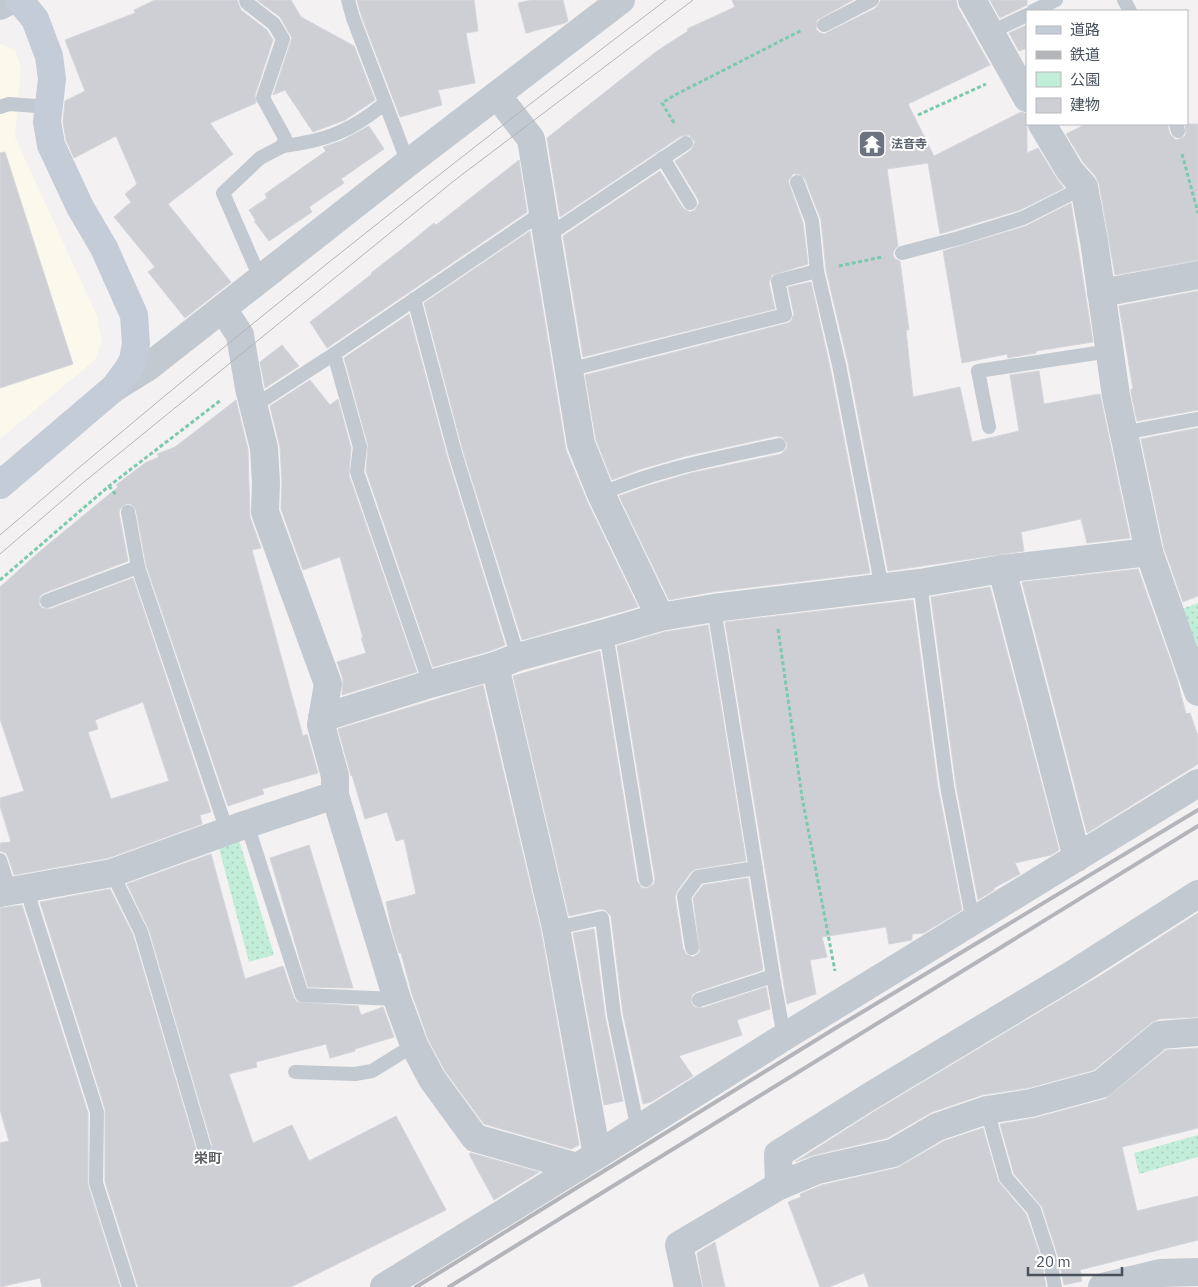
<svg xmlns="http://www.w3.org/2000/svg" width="1198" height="1287" viewBox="0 0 1198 1287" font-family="'IBM Plex Sans','Noto Sans JP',sans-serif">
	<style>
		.commercial { fill: #fbf9ec }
		.green { fill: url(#green-dots) }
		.building { fill: #cecfd5; stroke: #d5d6dc; fill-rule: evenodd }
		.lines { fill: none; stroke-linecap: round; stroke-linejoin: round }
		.path { stroke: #7ccaac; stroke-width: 3; stroke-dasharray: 4 2.5; stroke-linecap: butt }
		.lane { stroke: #c2c9d1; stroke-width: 14 }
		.street { stroke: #c2c9d1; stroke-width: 28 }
		.secondary { stroke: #c4ccd8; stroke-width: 28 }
		.tram { stroke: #b3b5ba; stroke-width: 1 }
		.rail { stroke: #b3b5ba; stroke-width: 4 }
		.labels { text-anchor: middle; stroke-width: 4; stroke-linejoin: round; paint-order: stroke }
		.worship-label { font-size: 12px; font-weight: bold; fill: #5b616d; stroke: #fff; text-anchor: start }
		.neighbourhood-label { font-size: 14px; font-weight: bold; fill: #5d6065; stroke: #fff }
	</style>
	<defs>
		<pattern id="green-dots" width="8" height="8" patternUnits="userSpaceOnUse" patternTransform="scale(1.25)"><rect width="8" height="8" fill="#c2edd8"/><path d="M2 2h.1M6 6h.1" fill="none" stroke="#a8cdbc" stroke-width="1.8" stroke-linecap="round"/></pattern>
	</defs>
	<rect width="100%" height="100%" fill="#f3f1f1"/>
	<path class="commercial" d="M0,44l15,6 6,17 -6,70 82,179 5,26 -7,18 -95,79z"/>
	<g class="green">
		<path d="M1198,603v49l-16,-43z"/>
		<path d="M238,837l36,118 -25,7 -31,-118z"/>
		<path d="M1198,1135v22l-59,17 -5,-21z"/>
	</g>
	<g class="building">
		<path d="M155,0h82l4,10 26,20 6,10 -18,55 1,8 -46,20 23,31 -65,50 63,78 -46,36 -37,-46 7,-5 -41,-50 17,-15 -6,-8 12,-10 -21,-48 -42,22 -8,-18 -3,-18 2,-21 20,-10 -20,-51 70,-27 -1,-3z"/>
		<path d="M257,0h34l10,17 53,29 21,54 -30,20 -32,12 -28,-42 -12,5 19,-57 -12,-21z"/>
		<path d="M357,0h117l4,31 -12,2 9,50 -37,7 4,15 -42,12 -39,-102z"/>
		<path d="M532,0h31l5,21 -3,2 -39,10 -8,-30z"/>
		<path d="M732,0h121l-36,20 -1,9 4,4 4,1 52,-26 5,-8h75l2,8 32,57 -82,39 26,52 87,-44 6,2v39l11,-5 19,31 7,9 -44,22 -80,24 -12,-71 -41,6 11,77 -4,4 -1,5 2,4 5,2 9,69h-3l7,67 47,-10 12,55 47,-11 -9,-56 29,-4 5,33 56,-10 30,144 -43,5 -6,-24 -60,13 3,19 -136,20 -40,-208 -22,-93 -5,-50 -16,-41 -6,-5h-6l-5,7 15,42 5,41 -36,11 -3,8 6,26 -192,48 -20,-121 97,-65 23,37 7,4 5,-2 4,-7 -1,-4 -23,-38 16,-11 4,-8 -6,-7 -8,1 -121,81 -13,-79 110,-87 31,-20 -1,-2 48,-22z"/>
		<path d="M990,0h37v5l-27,13z"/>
		<path d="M1027,25v23l-8,3 -10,-18z"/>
		<path d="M1086,124h81l3,10 6,6 8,-3 2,-3 -1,-10h13v136l-83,15 -16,-91 -3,-7 -13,-15 -17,-28z"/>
		<path d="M369,126l15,23 -43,30 3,4 -35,24 3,5 -43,29 -15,-20h2l-7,-11 18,-12 -2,-4 61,-43 -3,-4 18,-6z"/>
		<path d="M5,152l68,212 -73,24v-235z"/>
		<path d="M519,160l8,52 -200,136 -17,-26 62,-48 -1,-1 36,-28 27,-22 2,2z"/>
		<path d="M1071,203l22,139 -57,9v2l-28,5 -1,-4 -45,9 -19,-112 83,-25z"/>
		<path d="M530,231l36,219 21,51 51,106 -116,33 -59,-189 -39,-148z"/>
		<path d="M811,282l19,85 40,206 -158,19 -43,8 -50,-104 28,-10 44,-13 90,-19 6,-6v-5l-5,-6 -5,-1 -91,20 -45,13 -29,11 -16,-40 -11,-65 203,-52 3,-2 3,-7 -6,-27z"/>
		<path d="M1198,291v119l-61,11 -6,-28v-4h2l-14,-83z"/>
		<path d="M409,314l38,142 58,189 -15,6 -57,16 -67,-196 2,-26 -24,-87z"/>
		<path d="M282,345l17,21 -34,22 -5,-26z"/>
		<path d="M310,380l20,25 8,-6 13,49 -2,27 68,197 -75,23 1,-16 -6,-17 29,-9 -5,-15h2l-23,-81 -37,13 -22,-61 1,-27 -2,-35 -10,-41z"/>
		<path d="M236,400l12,50 2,67 11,31 -9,2 51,186 4,-2 11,39 -56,16 2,5 -36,12 -82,-241 -10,-55 -5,-6h-5l-6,5 -1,4 9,48 -84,32 -4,3 -1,8 3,4 8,1 83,-31 78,234 -11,3 2,9 -94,34 -94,17 -6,-18 -2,-4 -6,-2v-8l11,-1 -11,-36v-8l24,-7 -24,-72v-132l39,-35 79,-65 -2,-2 29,-22 14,-6 -2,-3 18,-7zM143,702l26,79 -58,18 -23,-67 10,-3 -3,-9z"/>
		<path d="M1198,428v168l-15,6 -19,-54 -23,-109z"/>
		<path d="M1138,569l39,110 9,35 4,-1 8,23v28l-111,69 -65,-251z"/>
		<path d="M990,587l69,263 -8,5 -36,8 5,11 -26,14v2l-16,10 -22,-115 -25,-188z"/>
		<path d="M913,600l25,188 24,122 -38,23 -12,1v6l-23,4 -3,-17 -64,10 5,20 -17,3 6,34 -29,10 -62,-382z"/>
		<path d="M708,625l38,236 -50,8 -5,3 -14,19 -2,6 8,52 3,5 7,3 5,-3 2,-3 -7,-53 10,-13 45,-7 15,92 -67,22 -4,3 -1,7 3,5 8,1 64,-21 4,22 -33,11 5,15 -63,21 14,20 -42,26 -8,2 -20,-90 -12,-98 -6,-6 -4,-1 -32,7 -56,-240 87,-25 37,230 5,7h6l6,-4 1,-5 -38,-233 47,-14z"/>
		<path d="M483,685l58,246 38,214 -8,4 -87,-25 -39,-53 -17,-32 -16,-45 -11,-41h-2l-7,-23 -6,-28 30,-8 -12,-55 -8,2 -9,-29 -22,7 -13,-44 -1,1 -13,-47z"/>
		<path d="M309,845l44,143 -45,-1 -8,-27 -30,-102z"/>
		<path d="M211,854l34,125 38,-13 11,32 3,4 61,4 3,9 22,-8 11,30 -39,12v2l-25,7 -4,-14 -70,18 1,5 -28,7 24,69 39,-18 17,36 87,-45 50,94 -155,77h-153l-33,-105v-73l-65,-207 70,-13 23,46 63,214 2,5 8,1 5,-2 1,-8 -63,-215 -22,-46z"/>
		<path d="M22,905l66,208v72l32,102h-78l-2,-9 -40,9v-144l9,-2 -9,-31v-202z"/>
		<path d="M1198,913v104l-39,2 -8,4 -57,47 -66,18 -46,7 -50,17 -45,26 -73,17 -19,7 80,-51 228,-137z"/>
		<path d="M594,929l11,87 18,85 -19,4 -31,-172z"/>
		<path d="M1198,1048v80l-76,19 15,64 61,-15v44l-118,30 2,11 -18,4 -7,-32 -15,-46 -28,-33 -14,-50 35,-6 70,-19 61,-49z"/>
		<path d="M983,1128l15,53 28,33 15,44 5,29h-177l-5,-14 -35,14h-9l-32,-85 13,-5 -1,-3 22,-9 75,-17 47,-27z"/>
		<path d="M471,1153l68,19 -45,28 -25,-46z"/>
		<path d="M715,1242l10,45h-22l-6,-34z"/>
	</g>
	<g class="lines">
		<g class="path">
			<path d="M918,115l68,-31"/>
			<path d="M674,123l-12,-20 13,-8 127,-65"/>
			<path d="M1182,154l16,59"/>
			<path d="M839,266l43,-9"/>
			<path d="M109,486l7,9"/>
			<path d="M0,580l109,-94 112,-86"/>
			<path d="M778,629l24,168 33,174"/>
		</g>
		<g class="lane">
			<path d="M246,0l1,3 27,21 9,15 -20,59 22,40 -2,8 -23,12 -37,35 38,87"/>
			<path d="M348,0l5,18 55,145"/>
			<path d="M1124,0l6,11"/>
			<path d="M1033,11l23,-11"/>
			<path d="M824,25l48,-25"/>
			<path d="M991,32l36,-17"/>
			<path d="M0,107l9,-3 41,3"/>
			<path d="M1176,124l2,7"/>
			<path d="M283,146c42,-5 69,-15 102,-43"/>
			<path d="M663,158l27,45"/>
			<path d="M797,182l15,39 5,50 22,94 43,223"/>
			<path d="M547,236l139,-93"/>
			<path d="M902,253l57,-15 64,-20 61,-31"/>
			<path d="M414,299l41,154 63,204"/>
			<path d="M334,354l26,93 -3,25 73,212"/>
			<path d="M568,370l217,-55 -7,-34 39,-10"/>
			<path d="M254,406l80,-52 209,-142"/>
			<path d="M989,427l-11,-56 132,-20"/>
			<path d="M1123,433l75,-14"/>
			<path d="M601,494c56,-25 118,-36 178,-49"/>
			<path d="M128,512l10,55 89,264"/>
			<path d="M920,583l27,203 26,136"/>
			<path d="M47,601l91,-34"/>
			<path d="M714,608l59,368 11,61"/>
			<path d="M606,633l40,247"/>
			<path d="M247,824l55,171 95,4"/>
			<path d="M0,860l10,32"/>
			<path d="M112,873l29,59 63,215"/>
			<path d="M26,888l71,224 -1,71 33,104"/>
			<path d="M556,928l46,-10 12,97 24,115"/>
			<path d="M692,948l-8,-52 14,-19 58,-9"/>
			<path d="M699,1000l74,-24"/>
			<path d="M295,1072l60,2 17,-3 42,-26"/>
			<path d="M987,1110l19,68 28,32 15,46 6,31"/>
		</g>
		<g class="street">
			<path d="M972,0l55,98"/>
			<path d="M0,6l11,-6"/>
			<path d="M497,95l34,44 50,305 20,50 59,123"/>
			<path d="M1042,124l28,47 14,16 10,54 22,155 33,156 49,140"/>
			<path d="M1101,293l97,-18"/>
			<path d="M223,309l17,26 9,53 15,60 2,35 -1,29 63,172 -7,41 14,51v19l62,204 17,46 18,34 43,59 102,29"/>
			<path d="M114,388l34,-21 260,-204 213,-163"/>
			<path d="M1002,569l75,289"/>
			<path d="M495,666l61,262 41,227"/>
			<path d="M322,718l108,-34 65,-18 23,-9 88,-24 54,-16 54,-9 206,-25 82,-14 147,-17"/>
			<path d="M0,893l112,-20 135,-49 88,-29"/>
			<path d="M779,1186l-1,-32 89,-56 201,-121 130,-83"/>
			<path d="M384,1287l213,-132 187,-118 414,-254"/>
			<path d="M688,1287l-9,-42 100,-59 38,-16 76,-17 44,-26 50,-17 44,-7 70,-19 59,-49 38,-3"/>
			<path d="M1102,1287l58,-14 38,-1"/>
		</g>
		<path class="secondary" d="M0,485l114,-97 14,-19 5,-9 3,-16 -2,-29 -30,-67 -24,-41 -29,-62 -4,-23 5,-43 -3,-23 -14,-37 -16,-19"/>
		<g class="tram">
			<path d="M0,535c216,-186 439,-363 666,-535"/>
			<path d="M0,554l84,-72 371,-302 238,-180"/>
		</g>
		<g class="rail">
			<path d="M416,1287l418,-258 364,-219"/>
			<path d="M449,1287l749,-461"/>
		</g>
	</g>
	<defs>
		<g id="temple-square" transform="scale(1.4375)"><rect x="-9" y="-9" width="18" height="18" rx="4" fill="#6b7280" stroke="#fff"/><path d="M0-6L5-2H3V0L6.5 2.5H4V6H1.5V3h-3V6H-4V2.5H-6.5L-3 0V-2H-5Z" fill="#fff"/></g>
	</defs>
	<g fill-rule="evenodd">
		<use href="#temple-square" x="872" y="144"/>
	</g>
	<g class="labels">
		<g class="worship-label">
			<text x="891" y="148">法音寺</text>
		</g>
		<g class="neighbourhood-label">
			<text x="208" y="1163">栄町</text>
		</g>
	</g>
	<rect x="1026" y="10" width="162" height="115" fill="#ffffff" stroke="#b6b9be"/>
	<rect x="1036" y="26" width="25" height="8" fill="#c4ccd8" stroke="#b6b9be"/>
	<text x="1070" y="35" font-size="15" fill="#49515d">道路</text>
	<rect x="1036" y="51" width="25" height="8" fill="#b3b5ba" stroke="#b6b9be"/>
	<text x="1070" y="60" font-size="15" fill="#49515d">鉄道</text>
	<rect x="1036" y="72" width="25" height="15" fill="#c2edd8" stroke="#b6b9be"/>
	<text x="1070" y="85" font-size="15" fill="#49515d">公園</text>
	<rect x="1036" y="98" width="25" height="15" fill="#cecfd5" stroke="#b6b9be"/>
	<text x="1070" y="110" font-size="15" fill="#49515d">建物</text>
	<path d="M1028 1267v8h94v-8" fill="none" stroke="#49515d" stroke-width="2.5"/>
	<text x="1036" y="1267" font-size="15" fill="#49515d" stroke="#ffffff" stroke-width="4" paint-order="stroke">20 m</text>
</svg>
